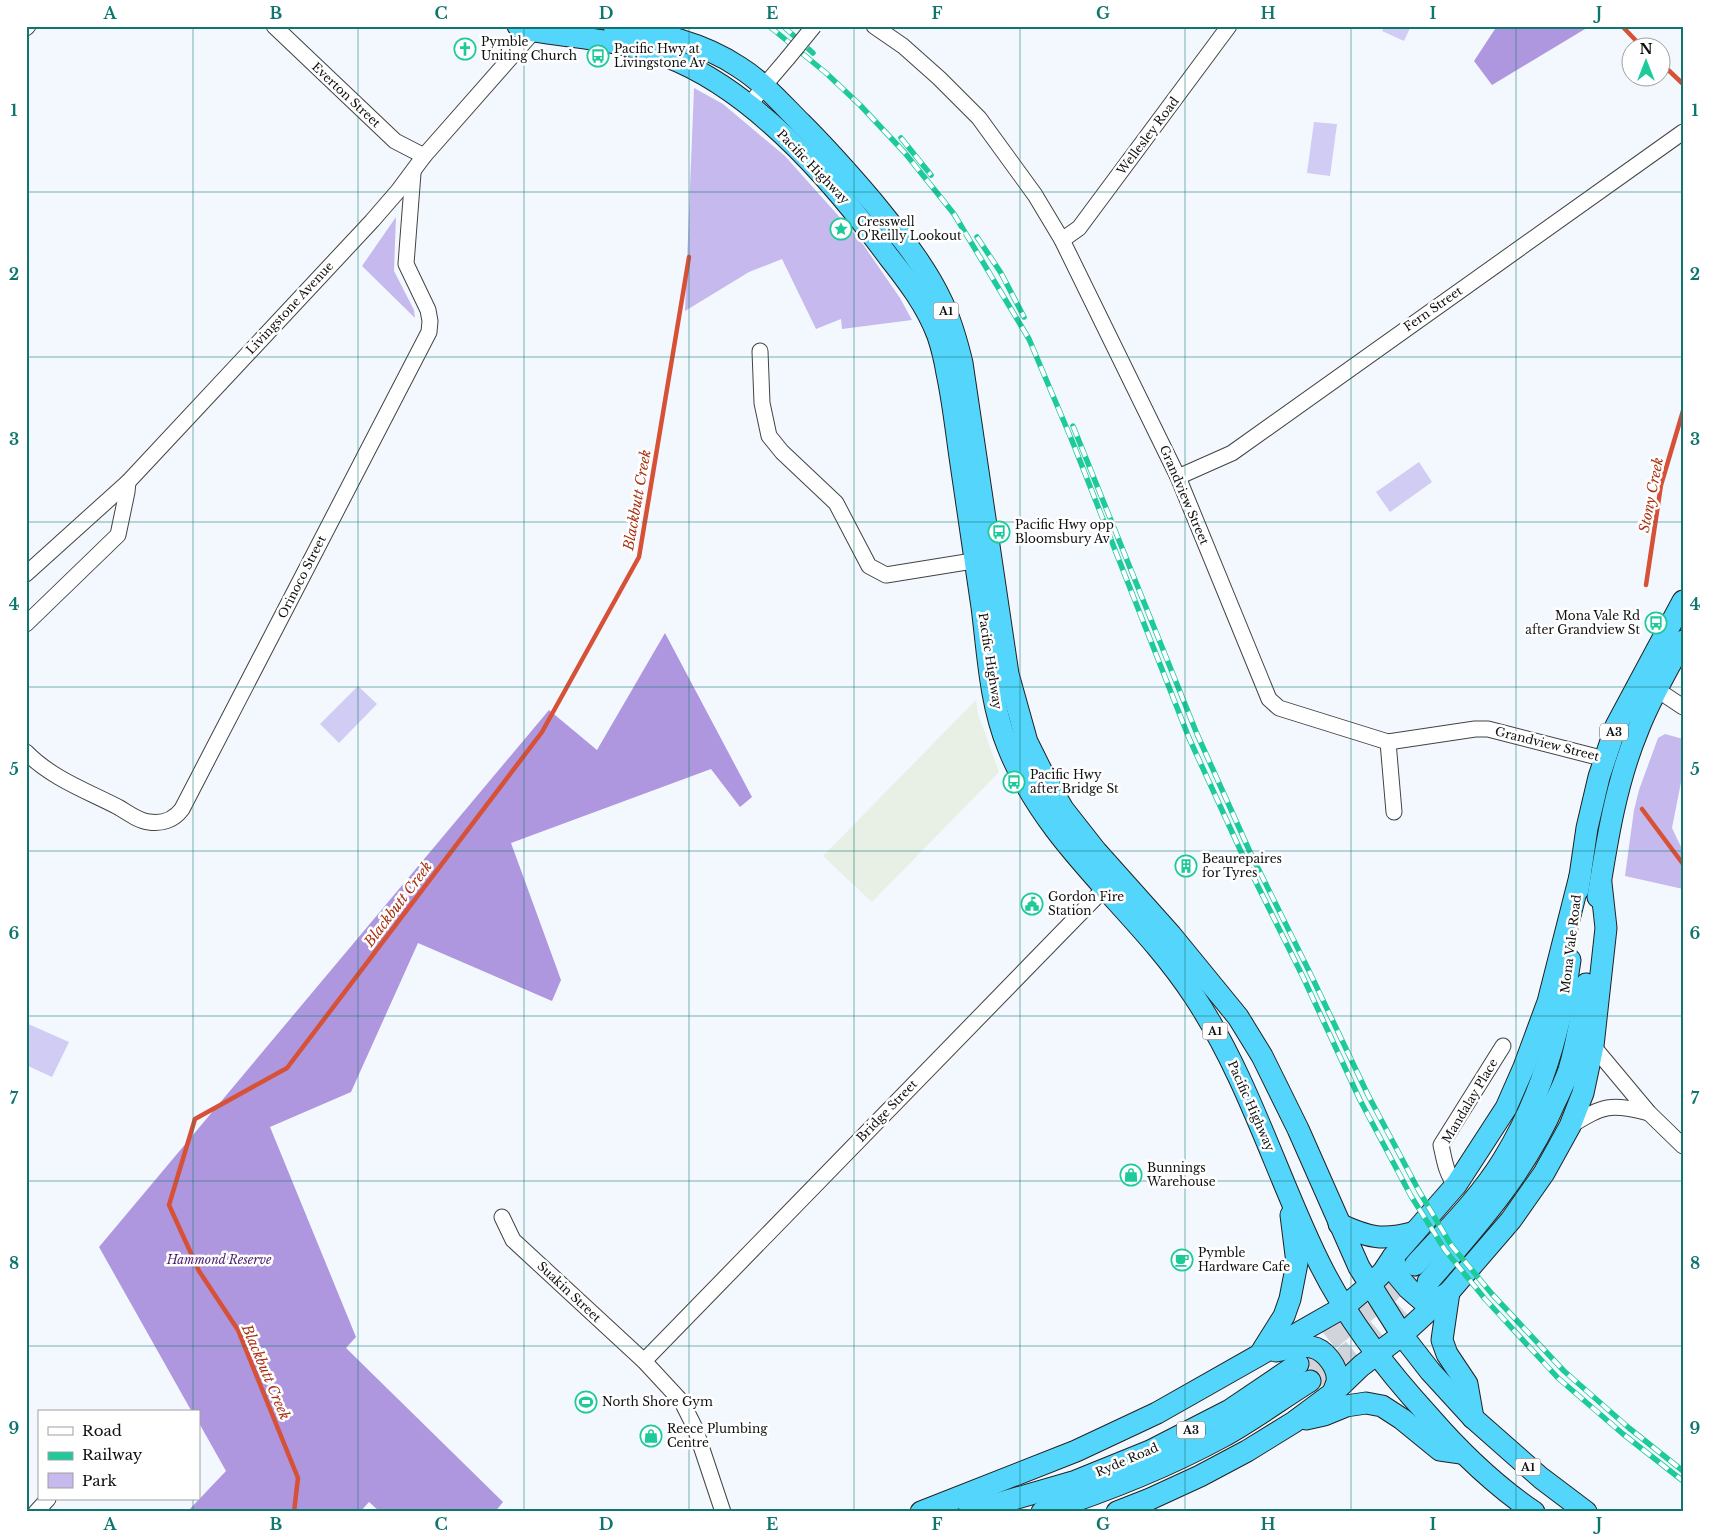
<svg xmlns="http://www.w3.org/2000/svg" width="1709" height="1538" viewBox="0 0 1709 1538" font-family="'Libre Baskerville',serif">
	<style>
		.industrial { fill: #e8efe4 }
		.green { fill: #c6b9ed }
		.forest { fill: #ae97df }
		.pitch { fill: #d0ccf3 }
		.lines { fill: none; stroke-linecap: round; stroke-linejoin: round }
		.stream { stroke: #d65136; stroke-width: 4.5 }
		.highway-tunnel { stroke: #d1d5db; stroke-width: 21; stroke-dasharray: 21 11; stroke-linecap: butt }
		.minor-casing { stroke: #434343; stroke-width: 17 }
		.highway-casing { stroke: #212121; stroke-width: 23 }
		.minor { stroke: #fff; stroke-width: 15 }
		.highway { stroke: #54d6fc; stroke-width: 21 }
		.rail-casing { stroke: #1eca9a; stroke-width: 5.5 }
		.rail { stroke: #fff; stroke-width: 4; stroke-dasharray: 11; stroke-linecap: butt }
		.minor-bridge-casing { stroke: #434343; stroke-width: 17; stroke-linecap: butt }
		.minor-bridge { stroke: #fff; stroke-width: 15 }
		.grid { fill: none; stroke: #0f766e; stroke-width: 1; stroke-opacity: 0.55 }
		.labels { text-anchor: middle; stroke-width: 5; stroke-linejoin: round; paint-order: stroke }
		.shield { fill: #fff; stroke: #585858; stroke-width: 1 }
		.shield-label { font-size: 11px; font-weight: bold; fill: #101010 }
		.poi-label { font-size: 12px; fill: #101010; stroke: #fff; text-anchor: start }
		.street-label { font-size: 12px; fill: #101010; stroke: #fff }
		.park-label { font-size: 12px; font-style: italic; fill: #491b6d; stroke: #fff }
		.water-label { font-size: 14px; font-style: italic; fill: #ab3010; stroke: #fff }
		.neatline { fill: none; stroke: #0f766e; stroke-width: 2 }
		.grid-label { font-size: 16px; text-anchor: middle; font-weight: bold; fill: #0f766e }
	</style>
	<rect width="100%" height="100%" fill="#f3f8ff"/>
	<path class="industrial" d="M976,700l2,14 21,58 -127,130 -49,-46z"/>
	<g class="green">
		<path d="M694,88l29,16 62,52 75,84 40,58 12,22 -70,9 -1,-10 -25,10 -34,-70 -33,13 -64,39z"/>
		<path d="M396,217l-2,54 20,39 1,8 -53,-52z"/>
		<path d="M1665,734l18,5v33l-11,56 11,23v38l-58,-13 9,-66 5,-20 19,-52z"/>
	</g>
	<g class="forest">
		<path d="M1497,26h93l-98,59 -18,-24z"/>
		<path d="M665,633l87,164 -12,10 -29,-38 -200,74 50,137 -9,21 -134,-58 -67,149 -81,35 86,210 -10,11 157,154 -8,10h-115l-11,-10 -9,10h-173l39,-41 -27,-48v-11h-7l-93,-165 450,-537 48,40z"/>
	</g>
	<g class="pitch">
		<path d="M1385,26h26l-7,15 -22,-10z"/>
		<path d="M1314,122l23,2 -7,52 -23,-3z"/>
		<path d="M1419,462l13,20 -42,30 -14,-20z"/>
		<path d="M358,686l19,18 -38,39 -19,-19z"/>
		<path d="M26,1023l43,19 -17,35 -26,-12z"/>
	</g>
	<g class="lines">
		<g class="stream">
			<path d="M1622,26l21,22"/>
			<path d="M1662,64l21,20"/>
			<path d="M1646,585l15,-100 22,-74"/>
			<path d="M1642,809l41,55"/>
			<path d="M294,1512l4,-34 -60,-148 -39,-59 -30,-66 26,-86 92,-51 255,-336 97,-175 50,-300"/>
		</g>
		<g class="highway-tunnel">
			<path d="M1304,1360l85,-67 25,-27"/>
			<path d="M1310,1381c43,-28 80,-63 117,-99"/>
		</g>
		<g class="minor-casing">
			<g id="minor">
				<path d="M274,26l121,115 29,15"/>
				<path d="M874,26l29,20 36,32 40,40 56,77 27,45 116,237 91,222 10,9 109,34 87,-13h13l117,30"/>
				<path d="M26,28l2,-2"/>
				<path d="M749,106l15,-20 23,-27"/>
				<path d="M1062,240l17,-12 150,-202"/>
				<path d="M760,351l2,52 7,33 13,16 54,51 33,63 17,9 99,-16"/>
				<path d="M1178,477l54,-24 451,-321"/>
				<path d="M26,574l102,-92 244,-261 26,-30 26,-35 110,-125 2,-5"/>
				<path d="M26,624l92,-89 9,-43 1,-10"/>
				<path d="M1656,689l27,18"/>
				<path d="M1388,742l6,70"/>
				<path d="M26,752c25,26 61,39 92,55 9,5 20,14 31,15 13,2 25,-2 33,-13l247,-477 1,-11 -2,-11 -22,-46 7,-91"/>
				<path d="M1593,1046l56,67 34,33"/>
				<path d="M1570,1126c34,-21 40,-23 79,-13"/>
				<path d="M1456,1185c-10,-10 -12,-27 -15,-40l62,-99"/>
				<path d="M502,1217l11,23 131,121 38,41 13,26 28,84"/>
				<path d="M644,1361l460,-472 -2,-9"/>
				<path d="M36,1512l12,-13"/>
			</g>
		</g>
		<g class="highway-casing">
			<g id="highway">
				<path d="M518,26l16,5c43,7 90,10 131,25 88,33 168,125 223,200 19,24 39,50 50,80 4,12 7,25 9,37 6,28 9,56 13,84 7,50 15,100 22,150 6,47 8,96 26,140 40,101 129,162 186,249 53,80 80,172 121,258 28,60 69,113 114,162 32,37 64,68 105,96"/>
				<path d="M614,26c44,7 88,16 125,41 24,15 42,36 62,56 25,25 49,52 72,79 25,31 52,63 69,100 9,19 15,40 20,61l46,311 19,68 18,36 18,31 33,42 75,84 67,82 24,39 36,73 61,138 43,68 28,36 43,47 68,60 45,34"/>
				<path d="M1578,890l9,-62 12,-51 17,-51 67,-125"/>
				<path d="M1598,897c9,-57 18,-114 40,-167 12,-31 29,-60 45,-89"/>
				<path d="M1339,1224c30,14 44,17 76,8"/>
				<path d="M1393,1257l5,19 10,12 15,13 8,1 16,-8"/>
				<path d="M1415,1265c30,-33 64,-66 88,-105 37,-60 58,-130 67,-200"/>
				<path d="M1428,1282c49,-56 98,-111 127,-180 5,-10 10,-21 14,-32 8,-28 13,-57 17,-86"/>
				<path d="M1449,1292l-7,48 5,14 20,30 6,34"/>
				<path d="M1262,1351l22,-35 6,-17 7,-36 -6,-48"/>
				<path d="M1276,1351c11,-2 24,-6 35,-4 14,2 28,21 26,35 -1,3 -3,8 -4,11"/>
				<path d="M1306,1419l18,-4 22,-9 20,-3 16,3 20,13 38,31 21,3"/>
				<path d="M921,1512l155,-61 81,-38 187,-106 26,-22 13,-13 10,-15 63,-72 50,-77 18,-41 24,-65 32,-126"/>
				<path d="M969,1512l107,-31 74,-30 80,-41 68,-46"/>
				<path d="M1042,1512c62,-20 123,-44 180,-75 31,-17 59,-38 88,-56"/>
				<path d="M1117,1512l33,-13 50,-23 47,-25 47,-29 39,-29 28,-27 41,-31 47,-43 62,-72 33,-47 26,-47 13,-33 10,-47 13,-118 -5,-45"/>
			</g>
		</g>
		<use href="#minor" class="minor"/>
		<use href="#highway" class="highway"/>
		<g class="rail-casing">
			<g id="rail">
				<path d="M769,26l57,47 34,32 45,48 49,61 75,125 44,104 116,295 54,118 60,121 57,123 51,96 34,54 40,49 73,79 65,56 60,47"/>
				<path d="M783,26l30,27"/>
				<path d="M901,138l30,37"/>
				<path d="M977,237l24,36 23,44"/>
				<path d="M1073,426l124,308 53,118 60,121 58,122 51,96 32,54 41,49 72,77 65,57 54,43"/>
			</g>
		</g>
		<use href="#rail" class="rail"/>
		<g class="minor-bridge-casing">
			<path id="minor-bridge" d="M787,59l27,-33"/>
		</g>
		<use href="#minor-bridge" class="minor-bridge"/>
	</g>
	<path class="grid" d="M193,26v1386M358,26v1486M524,26v1486M689,26v1486M854,26v1486M1020,26v1486M1185,26v1486M1351,26v1486M1516,26v1486M26,192h1657M26,357h1657M26,522h1657M26,687h1657M26,851h1657M26,1016h1657M26,1181h1657M26,1346h1657M193,1499v13"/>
	<defs>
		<g id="church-ring" transform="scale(1.125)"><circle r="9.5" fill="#fff" stroke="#1eca9a" stroke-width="1.5"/><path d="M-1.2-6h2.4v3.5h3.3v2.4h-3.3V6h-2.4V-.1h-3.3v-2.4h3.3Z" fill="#1eca9a"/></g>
		<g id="bus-ring" transform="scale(1.125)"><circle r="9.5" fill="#fff" stroke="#1eca9a" stroke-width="1.5"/><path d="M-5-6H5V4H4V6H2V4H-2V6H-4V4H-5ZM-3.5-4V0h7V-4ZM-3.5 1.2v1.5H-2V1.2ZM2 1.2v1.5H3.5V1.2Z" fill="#1eca9a"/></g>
		<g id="sight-ring" transform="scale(1.125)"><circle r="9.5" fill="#fff" stroke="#1eca9a" stroke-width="1.5"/><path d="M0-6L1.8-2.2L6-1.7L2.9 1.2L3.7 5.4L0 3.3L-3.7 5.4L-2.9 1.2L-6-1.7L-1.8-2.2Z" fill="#1eca9a"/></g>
		<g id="building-ring" transform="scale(1.125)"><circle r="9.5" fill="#fff" stroke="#1eca9a" stroke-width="1.5"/><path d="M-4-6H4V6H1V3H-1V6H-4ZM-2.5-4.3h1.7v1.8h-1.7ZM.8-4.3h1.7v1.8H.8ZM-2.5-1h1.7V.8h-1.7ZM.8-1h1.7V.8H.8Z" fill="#1eca9a"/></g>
		<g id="civic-ring" transform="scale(1.125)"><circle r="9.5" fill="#fff" stroke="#1eca9a" stroke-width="1.5"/><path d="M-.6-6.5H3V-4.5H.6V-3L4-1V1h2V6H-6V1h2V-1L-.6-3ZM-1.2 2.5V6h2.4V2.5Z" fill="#1eca9a"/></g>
		<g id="shop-ring" transform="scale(1.125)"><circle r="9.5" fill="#fff" stroke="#1eca9a" stroke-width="1.5"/><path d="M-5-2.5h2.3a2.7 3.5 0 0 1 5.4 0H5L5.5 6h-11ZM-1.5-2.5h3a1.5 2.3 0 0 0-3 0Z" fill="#1eca9a"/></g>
		<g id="cafe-ring" transform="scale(1.125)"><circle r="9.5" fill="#fff" stroke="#1eca9a" stroke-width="1.5"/><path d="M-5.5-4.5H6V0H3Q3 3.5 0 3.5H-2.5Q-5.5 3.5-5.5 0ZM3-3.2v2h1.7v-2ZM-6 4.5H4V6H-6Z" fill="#1eca9a"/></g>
		<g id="stadium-ring" transform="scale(1.125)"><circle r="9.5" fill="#fff" stroke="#1eca9a" stroke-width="1.5"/><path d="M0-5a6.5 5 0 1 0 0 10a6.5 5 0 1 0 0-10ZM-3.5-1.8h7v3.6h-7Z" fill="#1eca9a"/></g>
	</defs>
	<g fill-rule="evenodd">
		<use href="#church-ring" x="465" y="49"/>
		<use href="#bus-ring" x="598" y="56"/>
		<use href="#sight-ring" x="841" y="229"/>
		<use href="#bus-ring" x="999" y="532"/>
		<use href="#bus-ring" x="1656" y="623"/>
		<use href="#bus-ring" x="1014" y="782"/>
		<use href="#building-ring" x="1186" y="866"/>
		<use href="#civic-ring" x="1032" y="904"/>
		<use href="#shop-ring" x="1131" y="1175"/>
		<use href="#cafe-ring" x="1182" y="1260"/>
		<use href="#stadium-ring" x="586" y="1402"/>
		<use href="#shop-ring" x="651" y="1436"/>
	</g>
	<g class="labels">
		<g class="shield">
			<rect x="933.5" y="302.5" width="25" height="17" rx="4"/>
			<rect x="1600" y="723.5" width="28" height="17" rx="4"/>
			<rect x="1202.5" y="1022.5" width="25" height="17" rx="4"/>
			<rect x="1177" y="1421.5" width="28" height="17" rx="4"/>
			<rect x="1515.5" y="1458.5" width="25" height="17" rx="4"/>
		</g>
		<g class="shield-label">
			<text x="946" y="315">A1</text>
			<text x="1614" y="736">A3</text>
			<text x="1215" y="1035">A1</text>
			<text x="1191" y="1434">A3</text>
			<text x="1528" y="1471">A1</text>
		</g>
		<g class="poi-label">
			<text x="481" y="46">Pymble<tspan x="481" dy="14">Uniting Church</tspan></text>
			<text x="614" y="53">Pacific Hwy at<tspan x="614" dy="14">Livingstone Av</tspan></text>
			<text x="857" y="226">Cresswell<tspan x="857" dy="14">O'Reilly Lookout</tspan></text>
			<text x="1015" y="529">Pacific Hwy opp<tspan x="1015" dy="14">Bloomsbury Av</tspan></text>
			<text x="1640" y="620" text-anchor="end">Mona Vale Rd<tspan x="1640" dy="14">after Grandview St</tspan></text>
			<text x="1030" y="779">Pacific Hwy<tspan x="1030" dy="14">after Bridge St</tspan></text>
			<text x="1202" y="863">Beaurepaires<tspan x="1202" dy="14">for Tyres</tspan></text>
			<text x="1048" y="901">Gordon Fire<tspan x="1048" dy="14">Station</tspan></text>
			<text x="1147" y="1172">Bunnings<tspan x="1147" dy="14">Warehouse</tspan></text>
			<text x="1198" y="1257">Pymble<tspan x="1198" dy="14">Hardware Cafe</tspan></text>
			<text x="602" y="1406">North Shore Gym</text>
			<text x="667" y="1433">Reece Plumbing<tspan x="667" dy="14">Centre</tspan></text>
		</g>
		<g class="street-label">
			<text transform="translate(346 95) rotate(43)" y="4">Everton Street</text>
			<text transform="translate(1148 136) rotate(-53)" y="4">Wellesley Road</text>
			<text transform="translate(813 167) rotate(46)" y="4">Pacific Highway</text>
			<text transform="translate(290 308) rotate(-47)" y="4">Livingstone Avenue</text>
			<text transform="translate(1433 309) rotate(-35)" y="4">Fern Street</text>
			<text transform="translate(1184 495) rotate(67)" y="4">Grandview Street</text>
			<text transform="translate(302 577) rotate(-63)" y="4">Orinoco Street</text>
			<text transform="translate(990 661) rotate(81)" y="4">Pacific Highway</text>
			<text transform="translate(1547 744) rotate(14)" y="4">Grandview Street</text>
			<text transform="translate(1571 944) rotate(-83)" y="4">Mona Vale Road</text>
			<text transform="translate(1470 1101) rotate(-59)" y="4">Mandalay Place</text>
			<text transform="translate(1251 1106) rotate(66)" y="4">Pacific Highway</text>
			<text transform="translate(887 1111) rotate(-46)" y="4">Bridge Street</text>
			<text transform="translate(569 1292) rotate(43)" y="4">Suakin Street</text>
			<text transform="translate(1127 1460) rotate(-23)" y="4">Ryde Road</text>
		</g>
		<g class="park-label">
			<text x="219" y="1264">Hammond Reserve</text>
		</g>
		<g class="water-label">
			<text transform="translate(1651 495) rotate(-79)" y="5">Stony Creek</text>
			<text transform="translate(637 500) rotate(-80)" y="5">Blackbutt Creek</text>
			<text transform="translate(398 904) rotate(-53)" y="5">Blackbutt Creek</text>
			<text transform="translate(266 1372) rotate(67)" y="5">Blackbutt Creek</text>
		</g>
	</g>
	<rect width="1709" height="1538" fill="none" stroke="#ffffff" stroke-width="55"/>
	<rect x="38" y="1410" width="162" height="90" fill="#ffffff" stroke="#9f9f9f"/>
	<rect x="48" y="1427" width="25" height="8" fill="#ffffff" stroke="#9f9f9f"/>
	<text x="82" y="1436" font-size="15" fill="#101010">Road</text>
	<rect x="48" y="1452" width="25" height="8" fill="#1eca9a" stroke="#9f9f9f"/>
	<text x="82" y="1460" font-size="15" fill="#101010">Railway</text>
	<rect x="48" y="1473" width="25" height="15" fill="#c6b9ed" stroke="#9f9f9f"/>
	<text x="82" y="1486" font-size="15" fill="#101010">Park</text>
	<g transform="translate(1646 62)"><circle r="24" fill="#ffffff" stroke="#9f9f9f"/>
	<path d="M0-4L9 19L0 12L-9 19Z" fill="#1eca9a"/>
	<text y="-8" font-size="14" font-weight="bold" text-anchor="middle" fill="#101010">N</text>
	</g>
	<rect x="28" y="28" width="1654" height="1482" class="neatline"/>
	<g class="grid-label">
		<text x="110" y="19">A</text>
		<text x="276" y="19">B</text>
		<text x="441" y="19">C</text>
		<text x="606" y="19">D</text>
		<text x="772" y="19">E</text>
		<text x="937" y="19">F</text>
		<text x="1103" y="19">G</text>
		<text x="1268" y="19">H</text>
		<text x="1433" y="19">I</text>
		<text x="1599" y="19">J</text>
		<text x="14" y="116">1</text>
		<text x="1695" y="116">1</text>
		<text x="14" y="280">2</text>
		<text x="1695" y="280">2</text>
		<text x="14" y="445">3</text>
		<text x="1695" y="445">3</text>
		<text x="14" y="610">4</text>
		<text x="1695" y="610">4</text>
		<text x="14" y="775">5</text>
		<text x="1695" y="775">5</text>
		<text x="14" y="939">6</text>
		<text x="1695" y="939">6</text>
		<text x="14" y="1104">7</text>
		<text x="1695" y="1104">7</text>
		<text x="14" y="1269">8</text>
		<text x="1695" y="1269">8</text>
		<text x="14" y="1434">9</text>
		<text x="1695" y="1434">9</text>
		<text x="110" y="1530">A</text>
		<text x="276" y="1530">B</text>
		<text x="441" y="1530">C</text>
		<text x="606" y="1530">D</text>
		<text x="772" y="1530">E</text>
		<text x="937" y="1530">F</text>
		<text x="1103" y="1530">G</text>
		<text x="1268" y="1530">H</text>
		<text x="1433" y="1530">I</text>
		<text x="1599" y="1530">J</text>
	</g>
</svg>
